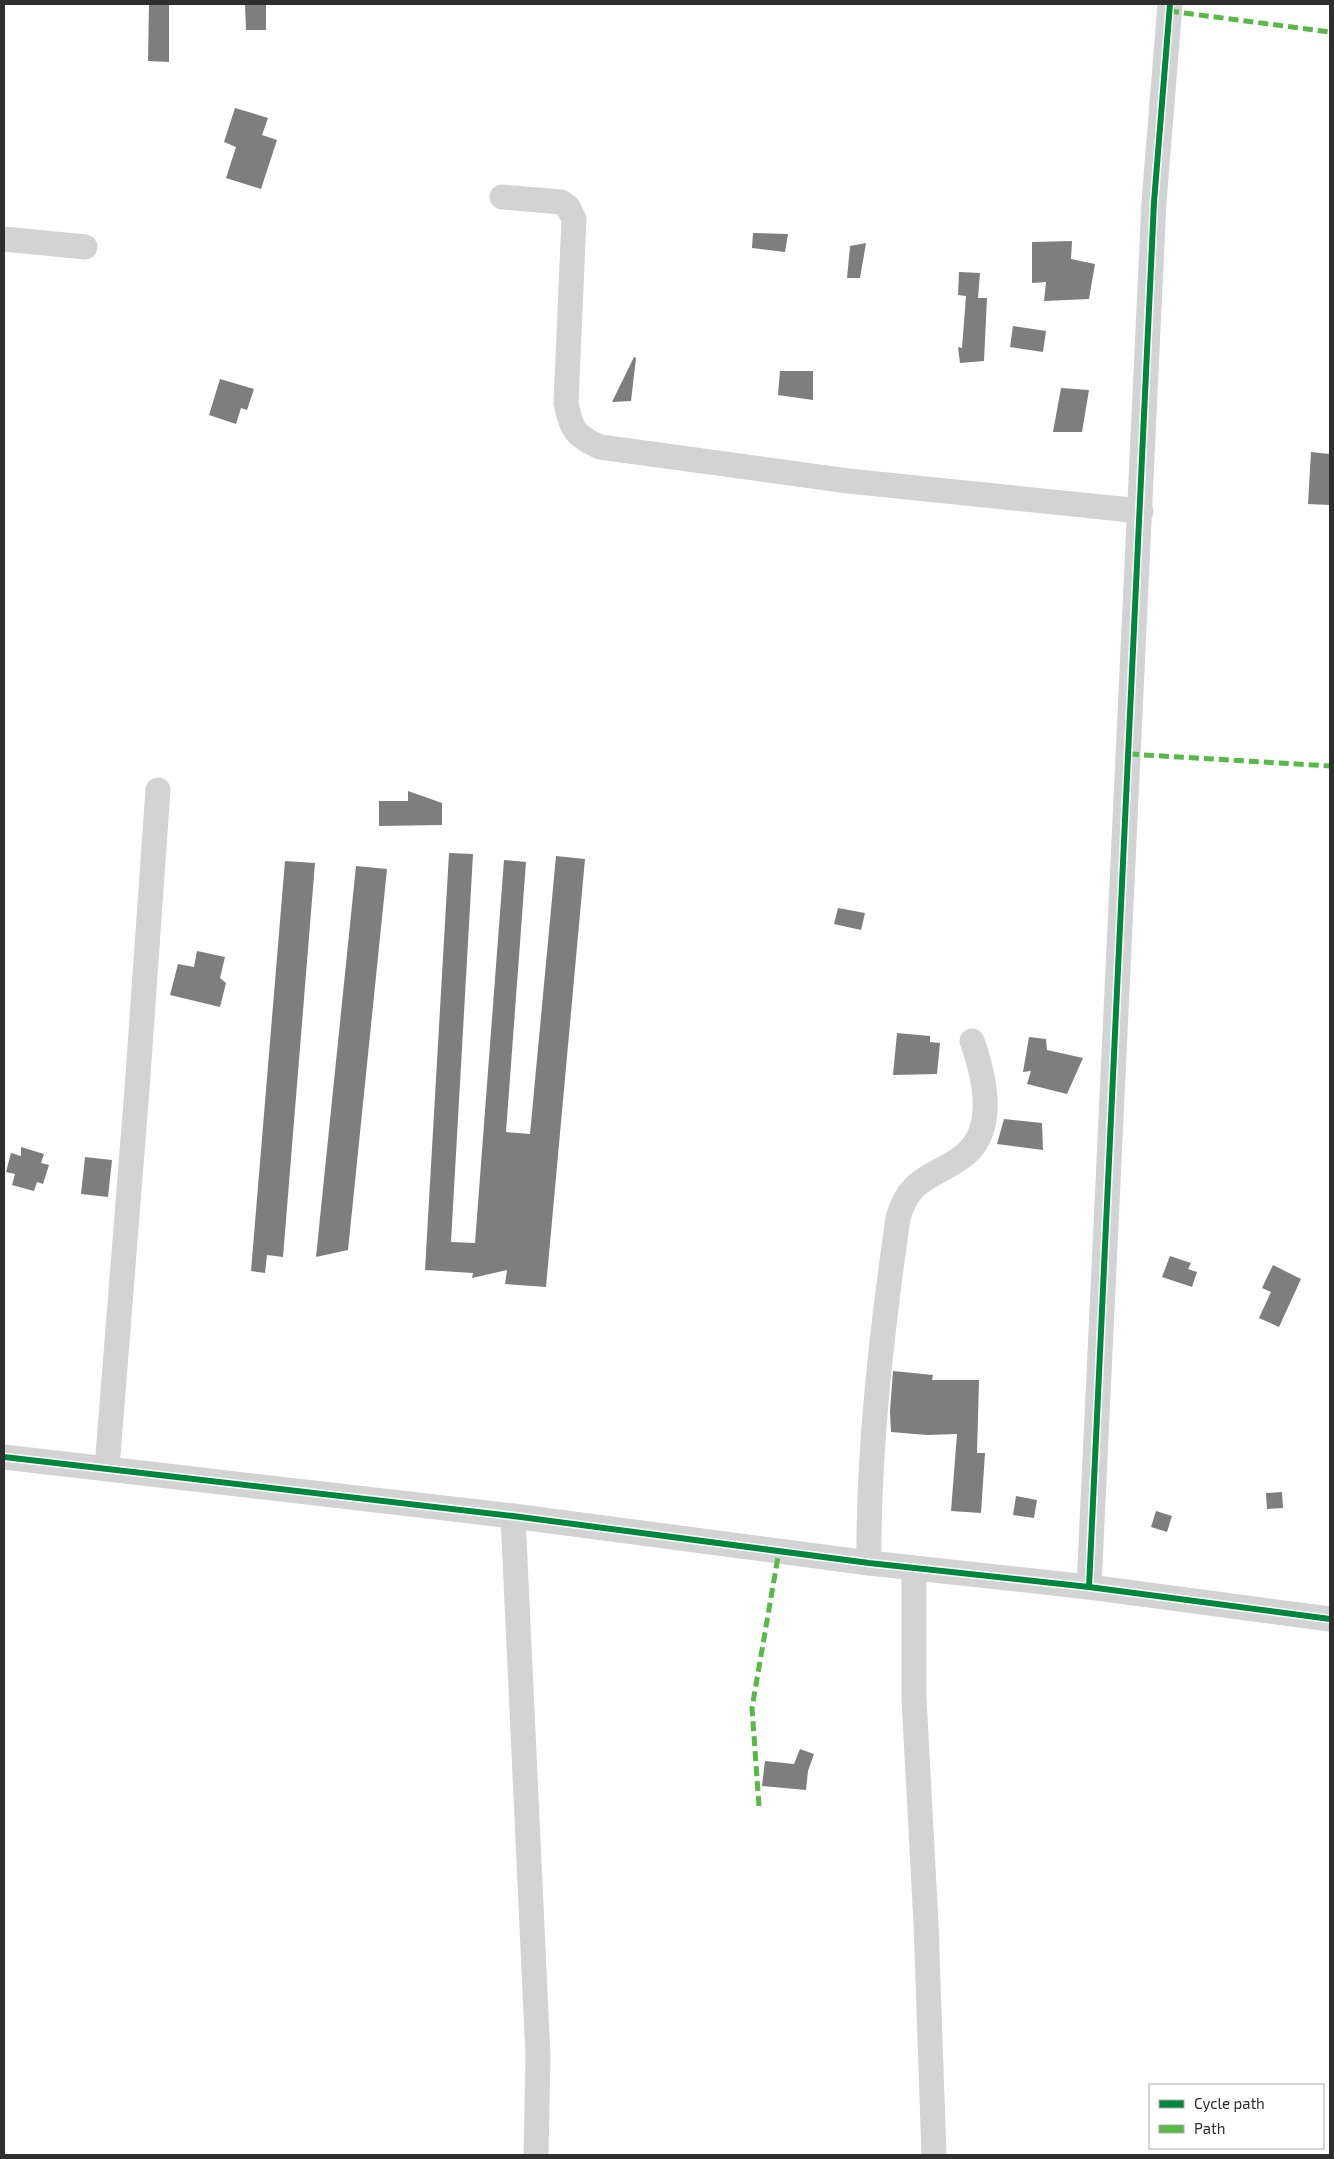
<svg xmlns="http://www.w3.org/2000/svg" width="1334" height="2159" viewBox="0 0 1334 2159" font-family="'Exo 2',sans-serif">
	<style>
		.building { fill: #7e7e7e }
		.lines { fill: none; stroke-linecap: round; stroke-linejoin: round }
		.minor { stroke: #d3d3d3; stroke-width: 25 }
		.quiet { stroke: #58b947; stroke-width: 5; stroke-dasharray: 10 5; stroke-linecap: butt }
		.cycleway-casing { stroke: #fff; stroke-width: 9 }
		.cycleway { stroke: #00873e; stroke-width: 6 }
	</style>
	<rect width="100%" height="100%" fill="#fff"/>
	<g class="building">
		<path d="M149,4h20v58l-21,-1z"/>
		<path d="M245,4h21v26h-20z"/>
		<path d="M235,108l33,10 -6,17 15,5 -16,49 -35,-11 10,-31 -12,-5z"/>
		<path d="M753,233l35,1 -3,18 -33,-4z"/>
		<path d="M1072,241l-1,18 24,5 -6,35 -45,2 2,-19 -14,1v-41z"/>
		<path d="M866,243l-6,35h-13l3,-32z"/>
		<path d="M959,272l21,1 -2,25h9l-3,63 -24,2 -2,-16 4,1 4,-52 -8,-1z"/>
		<path d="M1013,326l33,5 -3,21 -33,-5z"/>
		<path d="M634,357l2,1 -5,43 -19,1z"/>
		<path d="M780,371h33v29l-35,-5z"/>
		<path d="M220,379l34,10 -7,21 -6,-2 -5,16 -27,-9z"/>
		<path d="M1061,388l28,2 -7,42h-29z"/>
		<path d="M1311,452l19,2v51l-22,-1z"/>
		<path d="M408,791l34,12v22l-63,1v-25h29z"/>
		<path d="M449,853l24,1 -22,388 24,1 29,-383 22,2 -20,270 24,2 26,-278 29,3 -39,428 -41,-3 2,-14 -35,8 1,-5 -48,-3z"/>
		<path d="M285,861l30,2 -32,394 -16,-2 -2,18 -14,-2z"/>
		<path d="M356,866l31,3 -39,381 -32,7z"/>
		<path d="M838,908l27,5 -4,17 -27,-6z"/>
		<path d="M197,951l28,6 -5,21 6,5 -6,24 -50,-12 8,-31 16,3z"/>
		<path d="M897,1033l33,3v6l10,1 -3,31 -44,1z"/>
		<path d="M1029,1037l17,2 1,11 36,8 -16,36 -40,-10 4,-13 -8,1z"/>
		<path d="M1004,1119l38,4 1,27 -46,-6z"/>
		<path d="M21,1147l23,7 -3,9 8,2 -6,19 -6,-2 -3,9 -22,-6 3,-11 -9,-2 5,-19 10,3z"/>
		<path d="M85,1157l27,3 -4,37 -27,-3z"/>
		<path d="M1170,1256l21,7 -3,6 9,3 -5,15 -30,-10z"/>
		<path d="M1273,1265l28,14 -22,48 -20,-9 12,-26 -9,-4z"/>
		<path d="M893,1371l40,4 -1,5h47l-2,73h8l-4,60 -30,-2 6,-77 -30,1 -36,-3 -1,-21z"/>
		<path d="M1282,1492l1,16 -16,1 -1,-16z"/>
		<path d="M1016,1496l21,4 -3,18 -21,-3z"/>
		<path d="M1156,1511l16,5 -5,16 -16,-5z"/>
		<path d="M800,1749l14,5 -6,17 -2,19 -44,-4 3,-25 29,3z"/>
	</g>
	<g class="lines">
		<g class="minor">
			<path d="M502,197l59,5 7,5 6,12 -8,184c5,26 9,33 34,44l248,34 293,30"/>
			<path d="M4,239l81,8"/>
			<path d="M4,1457l509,59 356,47 220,24 241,32"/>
			<path d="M107,1468l30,-379 21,-299"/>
			<path d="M513,1516l25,540 -2,99"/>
			<path d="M869,1563c-1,-113 13,-233 29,-345 12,-42 34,-39 64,-61 36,-26 22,-82 10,-116"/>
			<path d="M914,1568v131l12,224 8,232"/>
			<path d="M1089,1587l65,-1385 16,-198"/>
		</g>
		<g class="quiet">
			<path d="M1169,11l161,21"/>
			<path d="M1129,754l201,12"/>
			<path d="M759,1806l-7,-98 27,-157"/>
		</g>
		<g class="cycleway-casing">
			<g id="cycleway">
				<path d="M4,1457l509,59 356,47 220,24 241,32"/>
				<path d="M1089,1587l65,-1385 16,-198"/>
			</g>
		</g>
		<use href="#cycleway" class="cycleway"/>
	</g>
	<rect width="1334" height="2159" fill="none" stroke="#2e2e2e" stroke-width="10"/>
	<rect x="1149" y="2084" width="175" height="65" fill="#ffffff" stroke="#ababab"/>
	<rect x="1159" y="2100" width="25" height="8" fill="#00873e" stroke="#ababab"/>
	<text x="1194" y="2109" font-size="15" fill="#2e2e2e">Cycle path</text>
	<rect x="1159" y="2125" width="25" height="8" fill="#58b947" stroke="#ababab"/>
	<text x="1194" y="2134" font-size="15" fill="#2e2e2e">Path</text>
</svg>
